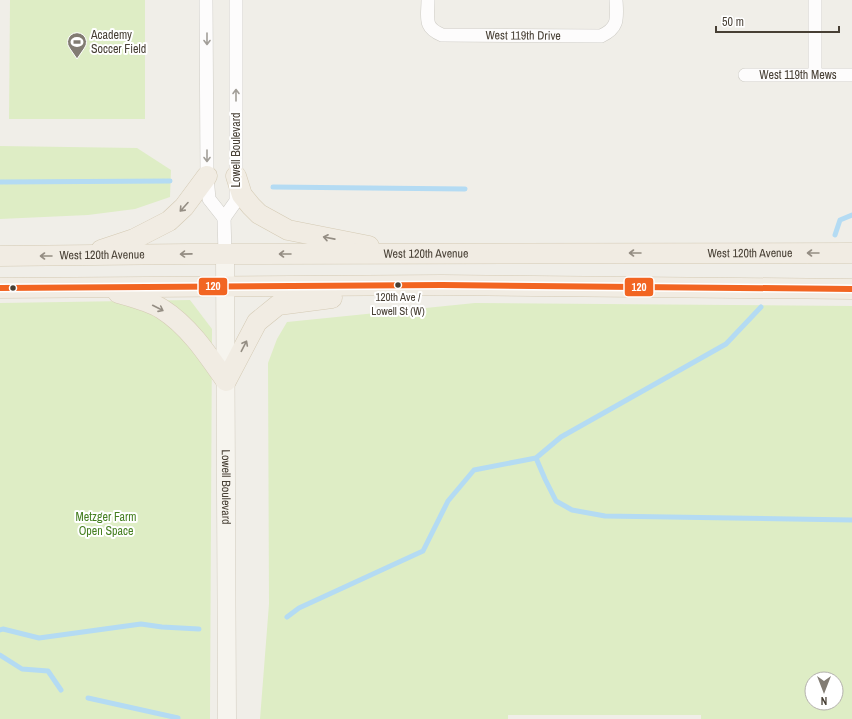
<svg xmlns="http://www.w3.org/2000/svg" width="852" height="719" viewBox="0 0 852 719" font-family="'Archivo Narrow',sans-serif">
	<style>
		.green { fill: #deedc5; fill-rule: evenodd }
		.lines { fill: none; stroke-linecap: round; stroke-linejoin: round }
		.stream { stroke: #b4dbf3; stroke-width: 5 }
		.street-casing { stroke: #ceccc6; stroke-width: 14 }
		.secondary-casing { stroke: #d2ccbf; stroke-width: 19 }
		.primary-casing { stroke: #d4cab4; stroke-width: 21 }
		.street { stroke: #fdfcfc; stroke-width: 13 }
		.secondary { stroke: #f6f4ee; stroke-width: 18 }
		.primary { stroke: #f1ece3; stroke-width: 20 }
		.bus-1-casing { stroke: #fff; stroke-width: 9 }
		.bus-1 { stroke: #f26522; stroke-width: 6 }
		.oneway { stroke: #a29e98 }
		.oneway2 { stroke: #948d83 }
		.bus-dot { fill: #473f34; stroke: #fff; stroke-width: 1.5 }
		.labels { text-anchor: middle; stroke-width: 4; stroke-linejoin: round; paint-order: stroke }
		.bus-label { font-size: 11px; fill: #473f34; stroke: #fff }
		.poi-label { font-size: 12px; fill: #473f34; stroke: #fff; text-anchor: start }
		.street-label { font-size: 12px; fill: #473f34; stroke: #fff }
		.park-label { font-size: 12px; fill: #467f21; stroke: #fff }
		.line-badge { stroke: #fff; stroke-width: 1.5 }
		.badge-label { font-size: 11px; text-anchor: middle; font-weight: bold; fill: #fff }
	</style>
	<rect width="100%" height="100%" fill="#f0eee8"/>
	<g class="green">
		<path d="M10,0h135v119h-136z"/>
		<path d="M0,146l137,2 34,22 -1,27 -35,12 -47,6 -88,4z"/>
		<path d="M190,300l22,29 -2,390h-210v-416z"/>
		<path d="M475,303l377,3v413h-151v-4h-193v4h-248l9,-115 -1,-241 9,-24 10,-17zM812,679h24v24h-24z"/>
	</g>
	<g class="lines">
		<g class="stream">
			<path d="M0,182l170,-1"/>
			<path d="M273,187l192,2"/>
			<path d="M835,235l5,-15 12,-5"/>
			<path d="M536,458l9,21 11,22 16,9 33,6 247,4"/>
			<path d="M287,617l12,-9 124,-57 25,-50 26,-31 62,-12 25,-21 165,-93 35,-37"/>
			<path d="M0,630l3,-1 36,9 102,-14 21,3 37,2"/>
			<path d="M0,655l22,14 26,2 13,19"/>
			<path d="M88,698l90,20"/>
		</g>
		<g class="street-casing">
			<g id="street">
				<path d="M206,0l1,176 2,23 15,19"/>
				<path id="s1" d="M428,0c0,18 -5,27 14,35l159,1c18,-8 16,-18 15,-36"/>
				<path d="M815,0v74"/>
				<path id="s2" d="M745,75h107"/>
				<path d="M224,218l12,-17v-201"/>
				<path d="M224,218l1,36"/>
			</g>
		</g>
		<g class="secondary-casing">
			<g id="secondary">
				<path id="s3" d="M225,254l2,465"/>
			</g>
		</g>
		<g class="primary-casing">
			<g id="primary">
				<path d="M236,176l6,19 9,11 8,8 29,16 81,16"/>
				<path d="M101,250l33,-11 35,-18 15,-14 23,-31"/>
				<path id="s4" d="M0,256l189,-2 663,-1"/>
				<path d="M0,288l442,-3 410,4"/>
				<path d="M118,293c14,4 31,8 44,16 27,17 46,46 64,72l31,-59 21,-17 54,-7"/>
			</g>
		</g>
		<use href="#street" class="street"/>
		<use href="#secondary" class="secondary"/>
		<use href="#primary" class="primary"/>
		<g class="bus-1-casing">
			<path id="bus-1" d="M0,288l442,-3 410,4"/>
		</g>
		<use href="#bus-1" class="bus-1"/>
	</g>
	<defs><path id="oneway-shaft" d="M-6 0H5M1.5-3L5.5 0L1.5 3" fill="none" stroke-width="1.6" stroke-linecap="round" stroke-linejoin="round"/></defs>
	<g class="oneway">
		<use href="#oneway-shaft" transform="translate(207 39) rotate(90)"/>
		<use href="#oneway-shaft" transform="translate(236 95) rotate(-90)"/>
		<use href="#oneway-shaft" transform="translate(207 156) rotate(90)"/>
	</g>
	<g class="oneway2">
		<use href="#oneway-shaft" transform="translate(184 207) rotate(132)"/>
		<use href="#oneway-shaft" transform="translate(329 238) rotate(-169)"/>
		<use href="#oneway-shaft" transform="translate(635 253) rotate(180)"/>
		<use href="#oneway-shaft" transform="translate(813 253) rotate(180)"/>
		<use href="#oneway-shaft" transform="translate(186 254) rotate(179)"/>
		<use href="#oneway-shaft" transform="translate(285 254) rotate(180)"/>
		<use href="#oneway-shaft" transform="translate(46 256) rotate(180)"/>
		<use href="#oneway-shaft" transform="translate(158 308) rotate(27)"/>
		<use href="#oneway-shaft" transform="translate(244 346) rotate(-63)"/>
	</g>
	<defs>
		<g id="stadium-pin" transform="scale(1)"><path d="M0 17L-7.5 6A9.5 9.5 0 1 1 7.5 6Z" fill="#827c73" stroke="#fff"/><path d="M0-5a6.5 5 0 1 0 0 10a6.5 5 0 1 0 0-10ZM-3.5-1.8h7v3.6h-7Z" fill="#fff"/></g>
	</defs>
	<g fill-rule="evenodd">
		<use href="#stadium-pin" x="77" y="42"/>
	</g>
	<g class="bus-dot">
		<circle cx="398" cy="285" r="3.5"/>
		<circle cx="13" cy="288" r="3.5"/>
	</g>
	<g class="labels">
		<g class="bus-label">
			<text x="398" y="301">120th Ave /<tspan x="398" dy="14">Lowell St (W)</tspan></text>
		</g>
		<g class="poi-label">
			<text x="91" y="39">Academy<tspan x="91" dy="14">Soccer Field</tspan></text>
		</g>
		<g class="street-label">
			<text dy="4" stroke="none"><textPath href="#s1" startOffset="123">West 119th Drive</textPath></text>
			<text dy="4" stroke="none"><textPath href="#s2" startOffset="53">West 119th Mews</textPath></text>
			<text transform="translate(236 150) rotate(-90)" y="4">Lowell Boulevard</text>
			<text dy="4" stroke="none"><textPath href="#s4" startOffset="750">West 120th Avenue</textPath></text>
			<text dy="4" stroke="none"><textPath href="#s4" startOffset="426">West 120th Avenue</textPath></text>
			<text dy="4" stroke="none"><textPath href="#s4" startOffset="102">West 120th Avenue</textPath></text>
			<text dy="4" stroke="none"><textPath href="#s3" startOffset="233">Lowell Boulevard</textPath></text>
		</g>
		<g class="park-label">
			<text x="106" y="521">Metzger Farm<tspan x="106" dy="14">Open Space</tspan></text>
		</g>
	</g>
	<g class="line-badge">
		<rect x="198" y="277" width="30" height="19" rx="4" fill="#f26522"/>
		<rect x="624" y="277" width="30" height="20" rx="4" fill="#f26522"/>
	</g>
	<g class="badge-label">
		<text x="213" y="290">120</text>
		<text x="639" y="291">120</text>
	</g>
	<g transform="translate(824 691) rotate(180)"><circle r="19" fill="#ffffff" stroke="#b5b2ae"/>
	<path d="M0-3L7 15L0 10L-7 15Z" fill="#827c73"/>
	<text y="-6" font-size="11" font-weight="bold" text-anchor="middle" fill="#473f34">N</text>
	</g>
	<path d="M716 26v6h123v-6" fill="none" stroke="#473f34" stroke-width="2"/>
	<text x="722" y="26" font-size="12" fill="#473f34" stroke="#ffffff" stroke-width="3" paint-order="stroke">50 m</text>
</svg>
